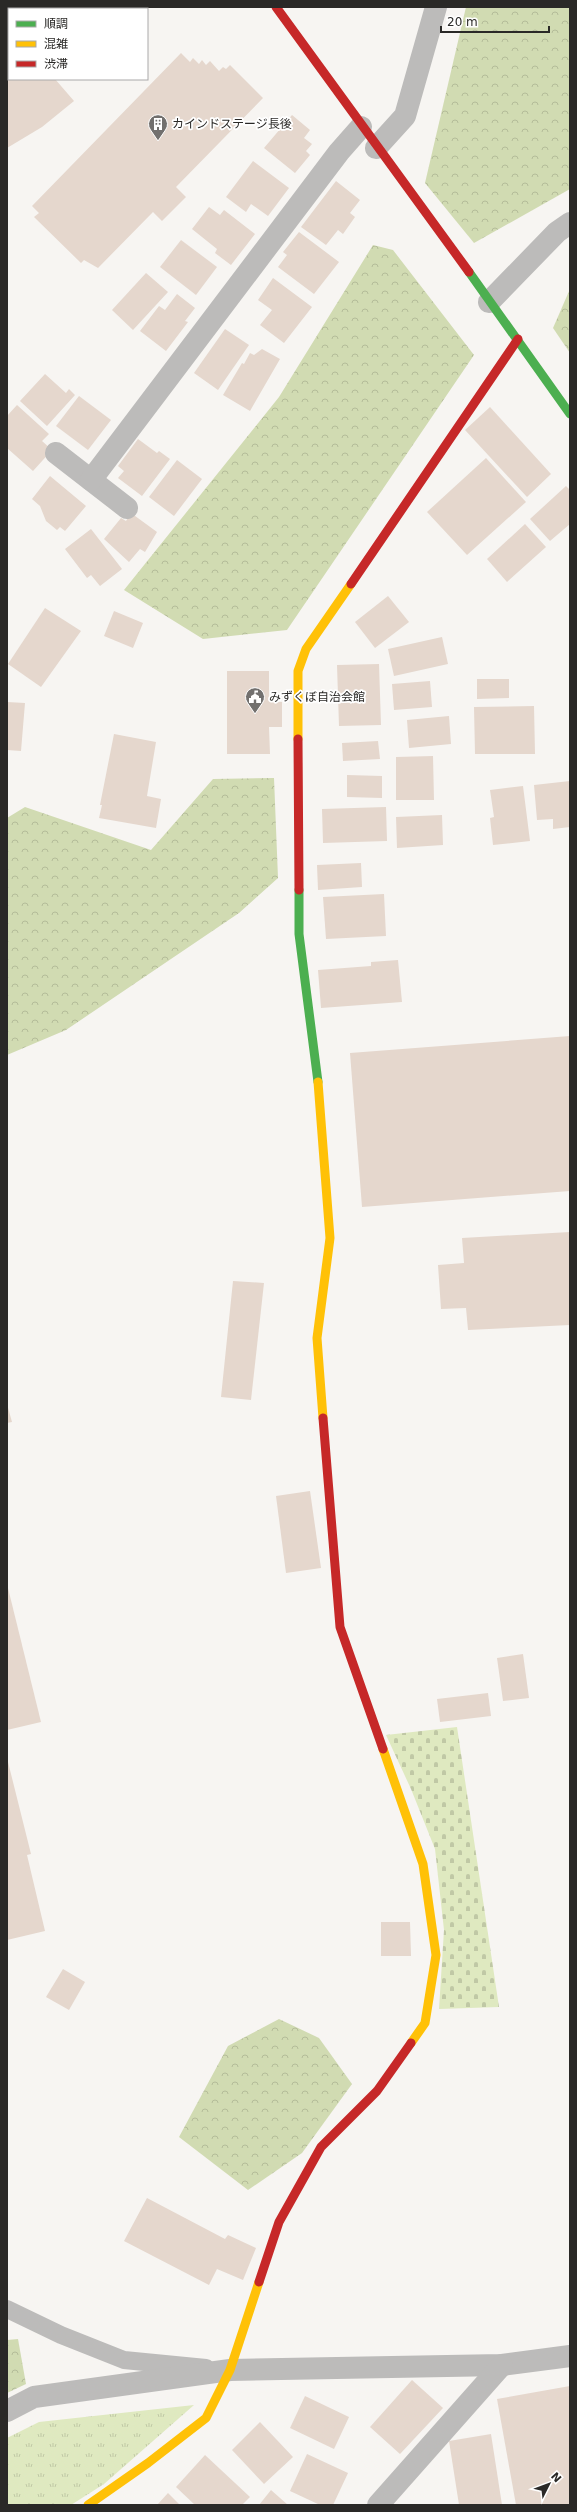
<svg xmlns="http://www.w3.org/2000/svg" width="577" height="2512" viewBox="0 0 577 2512" font-family="'DejaVu Sans','Noto Sans JP',sans-serif">
	<style>
		.grass { fill: url(#grass-tufts) }
		.forest { fill: url(#forest-crowns) }
		.cemetery { fill: url(#cemetery-stones) }
		.building { fill: #e5d7cd }
		.lines { fill: none; stroke-linecap: round; stroke-linejoin: round }
		.lane { stroke: #bcbbba; stroke-width: 18 }
		.street { stroke: #bcbbba; stroke-width: 22 }
		.fast { stroke: #4caf50; stroke-width: 9 }
		.slow { stroke: #ffc107; stroke-width: 9 }
		.jam { stroke: #c62828; stroke-width: 9 }
		.labels { text-anchor: middle; stroke-width: 3.5; stroke-linejoin: round; paint-order: stroke }
		.poi-label { font-size: 12px; fill: #2a2927; stroke: #fff; text-anchor: start }
	</style>
	<defs>
		<pattern id="grass-tufts" width="24" height="20" patternUnits="userSpaceOnUse"><rect width="24" height="20" fill="#dfe9c0"/><path d="M3 7l-1-3M5 7V3M7 7l1-3M15 17l-1-3M17 17v-4M19 17l1-3" fill="none" stroke="#c0c8a5"/></pattern>
		<pattern id="forest-crowns" width="20" height="18" patternUnits="userSpaceOnUse"><rect width="20" height="18" fill="#d1dbb2"/><path d="M2 6a3 3 0 1 1 6 0M12 15a3 3 0 1 1 6 0" fill="none" stroke="#b4bc99"/></pattern>
		<pattern id="cemetery-stones" width="16" height="16" patternUnits="userSpaceOnUse"><rect width="16" height="16" fill="#dfe9c0"/><path d="M2 7V4a2 2 0 0 1 4 0v3zM10 15v-3a2 2 0 0 1 4 0v3z" fill="#c0c8a5"/></pattern>
	</defs>
	<rect width="100%" height="100%" fill="#f7f5f2"/>
	<path class="grass" d="M194,2405l-90,79 -33,21h-64v-67l32,-16z"/>
	<g class="forest">
		<path d="M466,7h104v182l-96,54 -49,-60z"/>
		<path d="M373,245l20,5 81,105 -187,275 -84,9 -79,-49 155,-193z"/>
		<path d="M570,289v64l-17,-25z"/>
		<path d="M274,778l4,100 -39,35 -173,117 -59,25v-237l18,-11 126,43 62,-71z"/>
		<path d="M279,2019l40,19 33,46 -50,69 -54,37 -69,-53 49,-91z"/>
		<path d="M18,2339l8,45 -19,9v-53z"/>
	</g>
	<path class="cemetery" d="M457,1727l42,280 -60,2 5,-79 -9,-81 -24,-60 -25,-54z"/>
	<g class="building">
		<path d="M7,21l2,3v55h46l19,22 -32,26 -35,21z"/>
		<path d="M181,53l9,9 3,-4 6,6 3,-4 4,5 4,-4 9,10 4,-4 3,2 4,-4 33,33 -87,89 10,10 -24,24 -9,-9 -55,56 -14,-8 -3,3 -47,-46 5,-4 -7,-7z"/>
		<path d="M292,115l18,15 -6,8 8,6 -6,7 4,4 -15,18 -31,-25z"/>
		<path d="M253,161l36,27 -21,28 -17,-12 -5,8 -20,-15z"/>
		<path d="M336,181l24,19 -10,13 5,4 -12,17 -5,-4 -12,15 -25,-18z"/>
		<path d="M209,207l11,8 4,-5 31,24 -24,31 -16,-12 2,-4 -25,-20z"/>
		<path d="M299,232l40,30 -25,32 -36,-27 9,-12 -4,-3z"/>
		<path d="M181,240l36,27 -21,28 -36,-28z"/>
		<path d="M146,273l22,19 -35,38 -21,-20z"/>
		<path d="M273,278l39,29 -28,36 -24,-18 12,-15 -14,-10z"/>
		<path d="M177,294l18,14 -10,13 3,1 -22,29 -26,-20 19,-25 6,4z"/>
		<path d="M225,329l24,16 -31,45 -24,-17z"/>
		<path d="M262,349l18,10 -30,52 -27,-16 19,-32 2,1 6,-11 4,2z"/>
		<path d="M45,374l21,19 3,-4 6,6 -28,31 -27,-25z"/>
		<path d="M79,396l32,24 -23,30 -32,-24z"/>
		<path d="M17,405l32,29 -7,7 10,9 -19,21 -26,-23v-32z"/>
		<path d="M490,407l61,67 -24,23 -62,-67z"/>
		<path d="M138,439l19,14 2,-2 11,8 -28,37 -24,-18 6,-7 -6,-5z"/>
		<path d="M486,458l40,44 -59,53 -40,-43z"/>
		<path d="M177,460l25,19 -28,37 -25,-19z"/>
		<path d="M50,476l36,30 -21,25 -5,-4 -3,3 -11,-9 -6,-15 -8,-7z"/>
		<path d="M566,486l4,4v34l-20,17 -20,-22z"/>
		<path d="M131,513l26,19 -12,20 -5,-3 -11,13 -25,-23 17,-21 5,3z"/>
		<path d="M525,524l21,23 -39,35 -20,-23z"/>
		<path d="M91,529l31,40 -22,17 -9,-11 -4,3 -22,-29z"/>
		<path d="M388,596l21,26 -34,26 -20,-26z"/>
		<path d="M45,608l36,23 -40,56 -33,-23z"/>
		<path d="M114,611l29,12 -10,25 -29,-12z"/>
		<path d="M442,637l6,27 -54,12 -6,-27z"/>
		<path d="M379,664l2,61 -42,1 -2,-61z"/>
		<path d="M227,671h42v30l13,1v25h-13l1,27h-43z"/>
		<path d="M477,679h32v19l-32,1z"/>
		<path d="M430,681l2,26 -38,3 -2,-26z"/>
		<path d="M7,702l18,1 -4,48 -14,-1z"/>
		<path d="M534,706l1,48h-60l-1,-47z"/>
		<path d="M449,716l2,28 -42,4 -2,-28z"/>
		<path d="M114,734l42,8 -9,54 14,3 -5,29 -57,-10 3,-13h-2z"/>
		<path d="M378,741l2,18 -37,2 -1,-18z"/>
		<path d="M433,756l1,44h-38v-43z"/>
		<path d="M347,775l35,1v22l-35,-1z"/>
		<path d="M570,781v46l-17,2v-10l-16,1 -3,-35z"/>
		<path d="M523,786l7,55 -37,4 -3,-27 4,-1 -4,-27z"/>
		<path d="M386,807l1,34 -64,2 -1,-34z"/>
		<path d="M442,815l1,30 -46,3 -1,-31z"/>
		<path d="M361,863l1,24 -44,3 -1,-25z"/>
		<path d="M384,894l2,42 -60,3 -3,-42z"/>
		<path d="M398,960l4,42 -81,6 -3,-38 53,-4v-4z"/>
		<path d="M570,1036v155l-208,16 -12,-154z"/>
		<path d="M570,1232v93l-102,5 -2,-22 -25,1 -3,-44 26,-2 -2,-25z"/>
		<path d="M233,1281l31,2 -13,117 -30,-3z"/>
		<path d="M7,1404l5,18 -5,1z"/>
		<path d="M310,1491l11,77 -35,5 -10,-77z"/>
		<path d="M7,1584l34,138 -34,8z"/>
		<path d="M523,1654l6,44 -26,3 -6,-43z"/>
		<path d="M488,1693l3,23 -51,6 -3,-23z"/>
		<path d="M7,1758l24,96 -4,1 18,76 -38,9z"/>
		<path d="M381,1922h29l1,34h-30z"/>
		<path d="M63,1969l22,13 -16,28 -23,-13z"/>
		<path d="M147,2198l78,41 3,-4 28,13 -13,32 -26,-11 -8,16 -85,-44z"/>
		<path d="M412,2380l31,28 -43,46 -30,-27z"/>
		<path d="M570,2386v119h-54l-19,-106z"/>
		<path d="M305,2396l44,21 -15,32 -44,-21z"/>
		<path d="M260,2422l33,35 -29,27 -32,-34z"/>
		<path d="M491,2434l11,71h-43l-10,-64z"/>
		<path d="M307,2454l41,19 -15,32h-13l-30,-14z"/>
		<path d="M205,2455l45,42 -8,8h-47l-19,-18z"/>
		<path d="M271,2490l17,15h-29z"/>
		<path d="M168,2493l12,12h-23z"/>
	</g>
	<g class="lines">
		<path class="lane" d="M7,2309l54,26 63,25 82,8"/>
		<g class="street">
			<path d="M376,148l29,-32 31,-109"/>
			<path d="M489,302l68,-70 13,-9"/>
			<path d="M56,453l71,55"/>
			<path d="M91,480l248,-328 22,-25"/>
			<path d="M7,2411l27,-14 196,-27 272,-5 68,-9"/>
			<path d="M378,2505l124,-140"/>
		</g>
		<g class="fast">
			<path d="M469,272l101,142"/>
			<path d="M299,890v44l19,148"/>
		</g>
		<g class="slow">
			<path d="M298,739v-68l8,-22 45,-65"/>
			<path d="M318,1082l12,156 -13,100 6,80"/>
			<path d="M383,1749l40,115 13,91 -11,68 -14,20"/>
			<path d="M88,2505l60,-42 58,-45 24,-48 29,-88"/>
		</g>
		<g class="jam">
			<path d="M276,7l193,265"/>
			<path d="M351,584l167,-245"/>
			<path d="M298,739l1,151"/>
			<path d="M323,1418l17,209 43,122"/>
			<path d="M259,2282l20,-60 42,-75 56,-56 34,-48"/>
		</g>
	</g>
	<defs>
		<g id="building-pin" transform="scale(1)"><path d="M0 17L-7.5 6A9.5 9.5 0 1 1 7.5 6Z" fill="#72706e" stroke="#fff"/><path d="M-4-6H4V6H1V3H-1V6H-4ZM-2.5-4.3h1.7v1.8h-1.7ZM.8-4.3h1.7v1.8H.8ZM-2.5-1h1.7V.8h-1.7ZM.8-1h1.7V.8H.8Z" fill="#fff"/></g>
		<g id="civic-pin" transform="scale(1)"><path d="M0 17L-7.5 6A9.5 9.5 0 1 1 7.5 6Z" fill="#72706e" stroke="#fff"/><path d="M-.6-6.5H3V-4.5H.6V-3L4-1V1h2V6H-6V1h2V-1L-.6-3ZM-1.2 2.5V6h2.4V2.5Z" fill="#fff"/></g>
	</defs>
	<g fill-rule="evenodd">
		<use href="#building-pin" x="158" y="124"/>
		<use href="#civic-pin" x="255" y="697"/>
	</g>
	<g class="labels">
		<g class="poi-label">
			<text x="172" y="128">カインドステージ長後</text>
			<text x="269" y="701">みずくぼ自治会館</text>
		</g>
	</g>
	<rect width="577" height="2512" fill="none" stroke="#2a2927" stroke-width="16"/>
	<rect x="8" y="8" width="140" height="72" fill="#ffffff" stroke="#aaa9a9"/>
	<rect x="16" y="21" width="20" height="6" fill="#4caf50" stroke="#aaa9a9"/>
	<text x="44" y="28" font-size="12" fill="#2a2927">順調</text>
	<rect x="16" y="41" width="20" height="6" fill="#ffc107" stroke="#aaa9a9"/>
	<text x="44" y="48" font-size="12" fill="#2a2927">混雑</text>
	<rect x="16" y="61" width="20" height="6" fill="#c62828" stroke="#aaa9a9"/>
	<text x="44" y="68" font-size="12" fill="#2a2927">渋滞</text>
	<g transform="translate(549 2484) rotate(48)" stroke="#ffffff" stroke-width="3" paint-order="stroke">
	<path d="M0-3L7 15L0 10L-7 15Z" fill="#2a2927"/>
	<text y="-6" font-size="11" font-weight="bold" text-anchor="middle" fill="#2a2927">N</text>
	</g>
	<path d="M441 26v6h108v-6" fill="none" stroke="#2a2927" stroke-width="2"/>
	<text x="447" y="26" font-size="12" fill="#2a2927" stroke="#ffffff" stroke-width="3" paint-order="stroke">20 m</text>
</svg>
